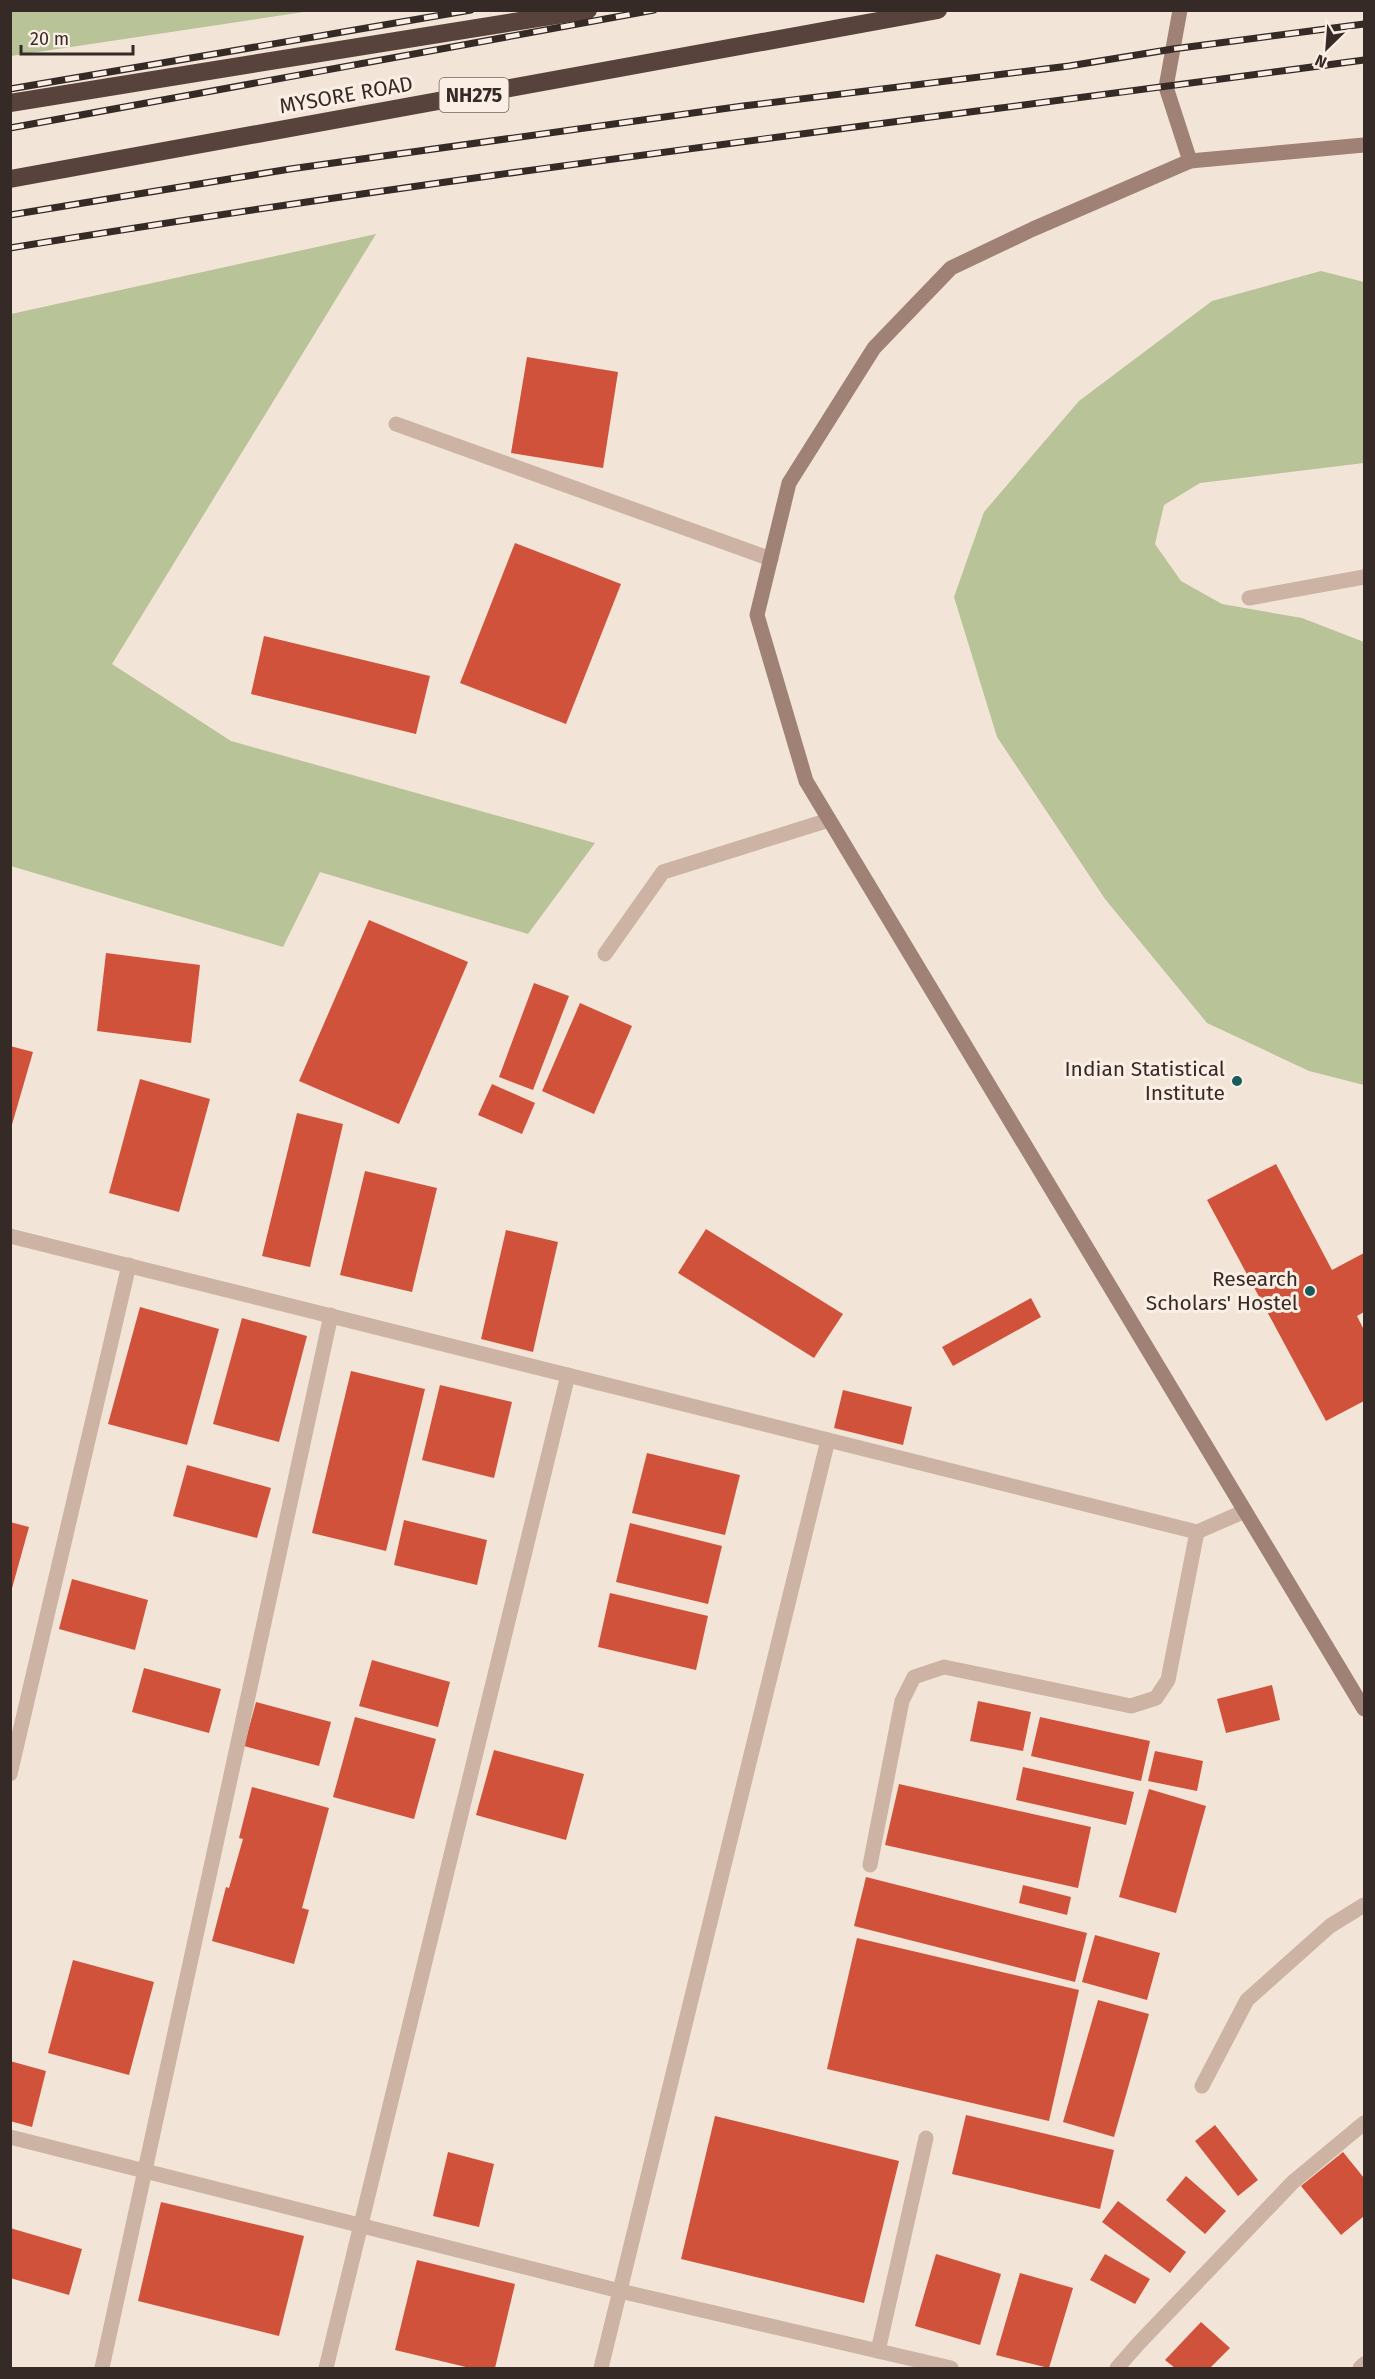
<svg xmlns="http://www.w3.org/2000/svg" width="1375" height="2379" viewBox="0 0 1375 2379" font-family="'Fira Sans',sans-serif">
	<style>
		.green { fill: #b8c397 }
		.building { fill: #d0523a }
		.lines { fill: none; stroke-linecap: round; stroke-linejoin: round }
		.lane { stroke: #ccb3a3; stroke-width: 15 }
		.street { stroke: #ccb3a3; stroke-width: 15 }
		.secondary { stroke: #a08175; stroke-width: 15 }
		.highway { stroke: #58433c; stroke-width: 18 }
		.rail-casing { stroke: #362a26; stroke-width: 7 }
		.rail { stroke: #fbefe5; stroke-width: 4.5; stroke-dasharray: 14; stroke-linecap: butt }
		.poi-dot { fill: #185b5a; stroke: #fbefe5; stroke-width: 2 }
		.labels { text-anchor: middle; stroke-width: 6; stroke-linejoin: round; paint-order: stroke }
		.shield { fill: #fbefe5; stroke: #71655f; stroke-width: 1.5 }
		.shield-label { font-size: 20px; font-weight: bold; fill: #362a26 }
		.street-label { font-size: 21px; fill: #362a26; stroke: #fbefe5 }
		.poi-label { font-size: 21px; fill: #362a26; stroke: #fbefe5; text-anchor: end }
	</style>
	<rect width="100%" height="100%" fill="#f3e4d8"/>
	<g class="green">
		<path d="M11,10h299v1l-299,45z"/>
		<path d="M376,234l-264,430 119,77 364,102 -67,91 -208,-62 -37,75 -272,-81v-552z"/>
		<path d="M1321,271l43,11v181l-164,20 -36,22 -9,39 26,37 41,23 80,14 62,24v443l-55,-14 -102,-48 -102,-124 -108,-162 -43,-140 30,-85 95,-111 133,-100z"/>
	</g>
	<g class="building">
		<path d="M527,357l91,15 -15,96 -92,-15z"/>
		<path d="M515,543l106,41 -55,140 -106,-41z"/>
		<path d="M264,636l166,40 -14,58 -165,-40z"/>
		<path d="M369,920l99,42 -69,162 -100,-43z"/>
		<path d="M106,953l94,12 -9,78 -94,-12z"/>
		<path d="M534,983l35,13 -36,94 -34,-13z"/>
		<path d="M580,1003l52,23 -38,88 -52,-23z"/>
		<path d="M10,1046l23,6 -22,76h-1z"/>
		<path d="M140,1079l70,20 -31,113 -70,-19z"/>
		<path d="M492,1084l43,19 -13,31 -44,-19z"/>
		<path d="M297,1113l46,11 -33,143 -48,-11z"/>
		<path d="M1276,1164l56,106 32,-17v59l-7,4 7,14v71l-38,20 -119,-221z"/>
		<path d="M365,1171l72,17 -25,104 -72,-17z"/>
		<path d="M706,1229l137,85 -29,44 -136,-85z"/>
		<path d="M506,1230l52,12 -25,110 -52,-13z"/>
		<path d="M1031,1298l10,19 -88,49 -11,-19z"/>
		<path d="M140,1307l79,22 -32,116 -79,-21z"/>
		<path d="M242,1318l65,18 -28,106 -66,-18z"/>
		<path d="M351,1371l74,18 -39,162 -74,-18z"/>
		<path d="M440,1385l72,17 -18,76 -72,-18z"/>
		<path d="M843,1390l69,17 -9,38 -69,-17z"/>
		<path d="M647,1453l93,22 -15,60 -93,-22z"/>
		<path d="M187,1465l84,23 -14,50 -84,-22z"/>
		<path d="M404,1520l83,20 -10,45 -83,-20z"/>
		<path d="M10,1522l19,5 -18,65h-1z"/>
		<path d="M630,1523l92,23 -14,58 -92,-22z"/>
		<path d="M72,1579l76,21 -13,50 -76,-21z"/>
		<path d="M610,1593l98,23 -12,54 -98,-23z"/>
		<path d="M372,1660l78,22 -12,45 -79,-21z"/>
		<path d="M144,1668l77,21 -12,44 -77,-21z"/>
		<path d="M1272,1685l8,35 -54,13 -9,-34z"/>
		<path d="M978,1701l53,11 -8,39 -53,-10z"/>
		<path d="M256,1702l75,20 -12,44 -75,-20z"/>
		<path d="M355,1717l81,22 -22,80 -81,-22z"/>
		<path d="M1040,1717l110,24 -9,40 -110,-25z"/>
		<path d="M494,1750l90,24 -18,66 -90,-25z"/>
		<path d="M1155,1751l48,10 -6,30 -49,-10z"/>
		<path d="M1023,1767l111,25 -8,33 -110,-25z"/>
		<path d="M899,1784l192,43 -13,61 -193,-43z"/>
		<path d="M252,1787l77,21 -27,100 7,2 -15,54 -82,-23 14,-54 3,1 14,-49 -4,-1z"/>
		<path d="M1149,1789l57,17 -30,107 -57,-16z"/>
		<path d="M866,1877l221,56 -12,49 -221,-56z"/>
		<path d="M1023,1885l48,12 -4,18 -48,-12z"/>
		<path d="M1095,1935l65,18 -13,47 -65,-18z"/>
		<path d="M857,1938l222,52 -30,131 -222,-52z"/>
		<path d="M73,1960l81,22 -25,93 -81,-22z"/>
		<path d="M1098,2000l51,14 -35,123 -51,-15z"/>
		<path d="M10,2061l36,10 -14,56 -22,-6z"/>
		<path d="M966,2115l148,35 -14,59 -148,-35z"/>
		<path d="M715,2116l184,45 -35,142 -183,-44z"/>
		<path d="M1215,2125l43,55 -20,16 -43,-55z"/>
		<path d="M448,2152l46,12 -15,63 -46,-11z"/>
		<path d="M1343,2152l21,26v38l-23,19 -40,-49z"/>
		<path d="M1186,2176l40,35 -21,23 -39,-34z"/>
		<path d="M1118,2201l68,51 -16,21 -68,-51z"/>
		<path d="M161,2202l143,34 -25,100 -141,-35z"/>
		<path d="M10,2228l72,21 -13,46 -59,-17z"/>
		<path d="M936,2254l65,20 -21,71 -65,-19z"/>
		<path d="M1105,2254l45,25 -15,25 -45,-24z"/>
		<path d="M417,2260l98,24 -20,84h-25l-75,-18z"/>
		<path d="M1020,2273l53,15 -24,80 -53,-13z"/>
		<path d="M1201,2322l29,26 -20,20h-35l-10,-8z"/>
	</g>
	<g class="lines">
		<g class="lane">
			<path d="M1249,598l115,-21"/>
			<path d="M10,1236l1187,296 48,-21"/>
			<path d="M10,1774l119,-509"/>
			<path d="M870,1865l32,-164 12,-24 30,-10 187,39 25,-8 12,-18 29,-148"/>
			<path d="M1202,2086l45,-86 83,-74 34,-21"/>
			<path d="M10,2137l610,154 331,77"/>
			<path d="M878,2351l48,-213"/>
			<path d="M102,2368l229,-1053"/>
			<path d="M326,2368l242,-993"/>
			<path d="M601,2368l227,-928"/>
			<path d="M1117,2368l22,-25 154,-161 71,-59"/>
		</g>
		<g class="street">
			<path d="M396,424l375,135"/>
			<path d="M605,954l58,-82 166,-52"/>
			<path d="M1360,2368l4,-4"/>
		</g>
		<g class="secondary">
			<path d="M1180,10l-14,77 24,74 -157,68 -82,39 -77,80 -85,135 -32,132 49,166 558,928"/>
			<path d="M1190,161l174,-16"/>
		</g>
		<g class="highway">
			<path d="M10,103l578,-93"/>
			<path d="M10,179l928,-169"/>
		</g>
		<g class="rail-casing">
			<g id="rail">
				<path d="M10,89l461,-79"/>
				<path d="M10,128l644,-118"/>
				<path d="M10,215l280,-46 453,-63 326,-40 104,-17 191,-25"/>
				<path d="M10,248c450,-74 903,-127 1354,-188"/>
			</g>
		</g>
		<use href="#rail" class="rail"/>
	</g>
	<g class="poi-dot">
		<circle cx="1237" cy="1081" r="6"/>
		<circle cx="1310" cy="1291" r="6"/>
	</g>
	<g class="labels">
		<rect class="shield" x="439.5" y="78" width="69" height="34" rx="4.5"/>
		<g class="shield-label">
			<text x="474" y="102">NH275</text>
		</g>
		<g class="street-label">
			<text transform="translate(346 95) rotate(-10)" y="7">MYSORE ROAD</text>
		</g>
		<g class="poi-label">
			<text x="1225" y="1076">Indian Statistical<tspan x="1225" dy="24">Institute</tspan></text>
			<text x="1298" y="1286">Research<tspan x="1298" dy="24">Scholars' Hostel</tspan></text>
		</g>
	</g>
	<rect width="1375" height="2379" fill="none" stroke="#362a26" stroke-width="24"/>
	<g transform="translate(1327 48) rotate(205)" stroke="#fbefe5" stroke-width="4.5" paint-order="stroke">
	<path d="M0-4.5L10 22L0 15L-10 22Z" fill="#362a26"/>
	<text y="-9" font-size="16" font-weight="bold" text-anchor="middle" fill="#362a26">N</text>
	</g>
	<path d="M21 45v9h112v-9" fill="none" stroke="#362a26" stroke-width="3"/>
	<text x="30" y="45" font-size="18" fill="#362a26" stroke="#fbefe5" stroke-width="4.5" paint-order="stroke">20 m</text>
</svg>
